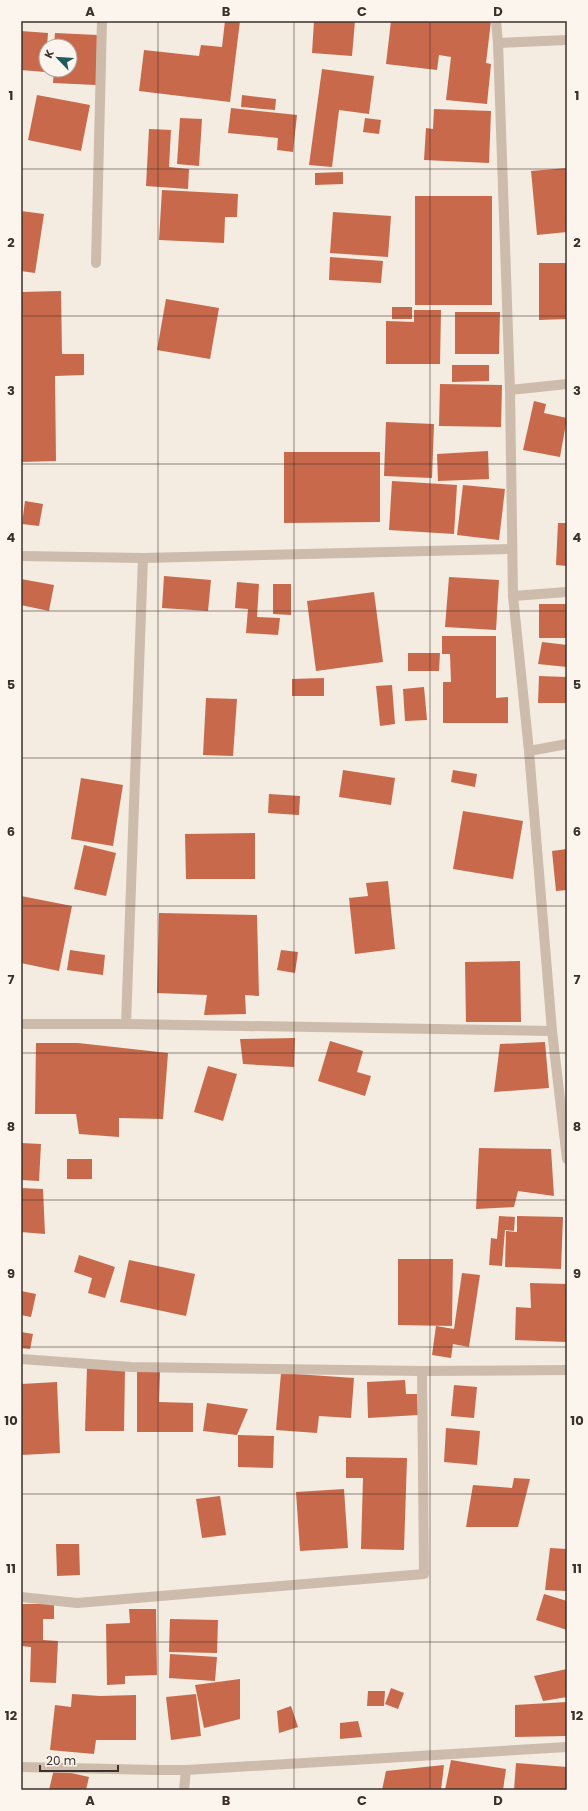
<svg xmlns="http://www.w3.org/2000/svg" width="588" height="1811" viewBox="0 0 588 1811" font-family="Poppins,sans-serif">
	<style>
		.building { fill: #c8694b }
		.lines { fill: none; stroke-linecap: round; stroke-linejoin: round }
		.minor { stroke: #cdbbac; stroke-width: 10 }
		.tertiary { stroke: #cdbbac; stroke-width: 10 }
		.grid { fill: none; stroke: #3b302b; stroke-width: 1; stroke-opacity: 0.55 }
		.neatline { fill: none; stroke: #3b302b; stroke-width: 1.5 }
		.grid-label { font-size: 13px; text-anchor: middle; font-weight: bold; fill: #3b302b }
	</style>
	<rect width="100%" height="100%" fill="#f4ebe1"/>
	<g class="building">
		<path d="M225,21h15l-10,81 -91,-11 5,-41 55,6 2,-11 21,2z"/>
		<path d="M314,21h41l-3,35 -40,-3z"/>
		<path d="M391,21h100l-5,42 5,1 -4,40 -41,-4 5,-43 -12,-2 -2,15 -51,-6z"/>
		<path d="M21,31l27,2 -3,39 -24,-2z"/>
		<path d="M55,33l43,2 -2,50 -43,-2 1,-13h16v-24h-16z"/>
		<path d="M322,69l52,7 -5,38 -30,-4 -7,57 -23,-2z"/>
		<path d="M37,95l53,10 -9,46 -53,-11z"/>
		<path d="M242,95l34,4 -1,11 -34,-3z"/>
		<path d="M231,108l66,7 -4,37 -16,-2 1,-12 -50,-5z"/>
		<path d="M434,109l57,2 -2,52 -65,-3 2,-32 7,1z"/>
		<path d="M180,118l22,1 -3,47 -22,-2z"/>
		<path d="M365,118l16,2 -2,14 -16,-2z"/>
		<path d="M149,129l22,1 -2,37 20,2 -1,20 -42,-3z"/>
		<path d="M567,168v64l-30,3 -6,-64z"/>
		<path d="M343,172v12l-28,1v-12z"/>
		<path d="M162,190l76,4 -1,23h-12l-1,26 -65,-3z"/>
		<rect x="415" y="196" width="77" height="109"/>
		<path d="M21,211l23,3 -9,59 -14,-2z"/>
		<path d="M333,212l58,4 -3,41 -58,-4z"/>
		<path d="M330,257l53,4 -2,22 -52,-3z"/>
		<path d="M539,263h28v56l-28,1z"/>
		<path d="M61,291l1,63h22v21l-29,1 1,85 -35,1v-170z"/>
		<path d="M166,299l53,9 -9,51 -53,-9z"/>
		<rect x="392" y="307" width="20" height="12"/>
		<path d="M414,310h27l-1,54h-54v-43l28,1z"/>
		<path d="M455,312h45l-1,42h-44z"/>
		<path d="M452,365h37v16l-37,1z"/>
		<path d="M440,384l62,1 -1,42 -62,-1z"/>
		<path d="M534,401l12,3 -2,9 23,5 -7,39 -37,-7z"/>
		<path d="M386,422l48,2 -2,54 -48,-2z"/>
		<path d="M488,451l1,28 -51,2 -1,-27z"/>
		<path d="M284,452h96v70l-96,1z"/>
		<path d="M392,481l65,4 -3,49 -65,-4z"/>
		<path d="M463,485l42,4 -6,51 -42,-5z"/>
		<path d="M25,501l18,3 -4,22 -17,-2z"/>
		<path d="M558,523h9v43l-11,-1z"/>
		<path d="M164,576l47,4 -3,31 -46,-3z"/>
		<path d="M449,577l50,3 -3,50 -51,-3z"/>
		<path d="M21,579l33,6 -5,26 -28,-6z"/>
		<path d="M237,582l22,2 -2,33 23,1 -2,17 -32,-2 2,-24 -13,-1z"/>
		<path d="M273,584h18v31l-18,-1z"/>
		<path d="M374,592l9,70 -67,9 -9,-70z"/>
		<rect x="539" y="604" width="28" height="34"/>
		<path d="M442,636h54v62l12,-1v26h-65v-41h8l-1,-28h-8z"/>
		<path d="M542,642l25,3v22l-29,-3z"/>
		<path d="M408,653h32l-1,18h-31z"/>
		<path d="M539,676l28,1v26h-29z"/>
		<path d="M324,678v18h-32v-17z"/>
		<path d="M392,685l3,39 -15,2 -4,-40z"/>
		<path d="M424,687l3,33 -22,1 -2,-32z"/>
		<path d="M206,698l31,1 -4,57 -30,-1z"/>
		<path d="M343,770l52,8 -4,27 -52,-8z"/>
		<path d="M453,770l24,4 -2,13 -24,-5z"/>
		<path d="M81,778l42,7 -10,61 -42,-7z"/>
		<path d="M269,794l31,2 -1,19 -31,-2z"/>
		<path d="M463,811l60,10 -10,58 -60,-10z"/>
		<path d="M255,833v46h-69l-1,-45z"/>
		<path d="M84,845l32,8 -10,43 -32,-7z"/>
		<path d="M567,849v41l-11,1 -4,-40z"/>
		<path d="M388,881l7,68 -40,5 -6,-56 19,-2 -2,-13z"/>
		<path d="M21,896l51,10 -13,65 -38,-8z"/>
		<path d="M159,913l98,2 2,81 -14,-1 1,19 -42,1 3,-20 -50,-2z"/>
		<path d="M70,950l35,5 -2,20 -36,-5z"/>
		<path d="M281,950l17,2 -3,21 -18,-3z"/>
		<path d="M520,961l1,61h-55l-1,-60z"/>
		<path d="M295,1038l-1,29 -51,-3 -3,-25z"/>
		<path d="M330,1041l33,10 -6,21 14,4 -6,20 -47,-15z"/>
		<path d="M545,1042l4,46 -55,4 6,-48z"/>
		<path d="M36,1043h42l90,10 -5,66 -44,-1v19l-40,-3 -3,-20h-41z"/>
		<path d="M208,1066l29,8 -14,47 -29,-9z"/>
		<path d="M21,1143l20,1 -2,37 -18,-1z"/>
		<path d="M479,1148l72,1 3,47 -36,-5 -4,16 -38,2z"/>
		<rect x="67" y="1159" width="25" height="20"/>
		<path d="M21,1188l22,1 2,45 -24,-2z"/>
		<path d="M499,1216l16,1 -1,14 -9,-1 -3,36 -13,-1 2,-27 6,1z"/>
		<path d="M517,1216l46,1 -2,52 -56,-2 1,-36 11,1z"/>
		<path d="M79,1255l36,12 -10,31 -17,-5 4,-15 -18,-6z"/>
		<path d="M398,1259h55l-1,67 -54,-1z"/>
		<path d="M129,1260l66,14 -9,42 -66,-14z"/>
		<path d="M462,1273l18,2 -11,72 -16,-3 -2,14 -19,-3 4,-29 18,3z"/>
		<path d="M530,1283l37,1v58l-52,-2 1,-33 15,1z"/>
		<path d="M21,1291l15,3 -5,23 -10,-2z"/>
		<path d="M21,1332l12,2 -3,15 -9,-1z"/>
		<path d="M87,1368l38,1 -1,62h-39z"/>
		<path d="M137,1372h23l-1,30 34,1v29h-56z"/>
		<path d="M281,1373l73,5 -3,40 -32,-2 -2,17 -41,-3z"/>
		<path d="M405,1380l1,14h11l1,21 -50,3 -1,-36z"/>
		<path d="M57,1382l3,71 -39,2v-71z"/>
		<path d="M454,1385l23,2 -3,31 -23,-2z"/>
		<path d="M207,1403l41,6 -11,26 -34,-4z"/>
		<path d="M446,1428l34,3 -3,34 -33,-3z"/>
		<path d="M238,1435l36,1 -1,32 -35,-1z"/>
		<path d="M346,1457l61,1 -3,92 -43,-1 2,-71h-17z"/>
		<path d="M514,1478l16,1 -12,48h-52l7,-42 39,3z"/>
		<path d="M344,1489l4,59 -48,3 -4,-59z"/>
		<path d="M220,1496l6,39 -24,3 -6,-39z"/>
		<path d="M56,1544h23l1,31 -23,1z"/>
		<path d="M550,1548l17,1v42l-22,-1z"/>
		<path d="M544,1594l23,7v29l-31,-10z"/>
		<path d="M21,1604h33v15h-11v21l15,1 -2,42 -26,-1 1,-35 -10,-1z"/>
		<path d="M129,1609h27l1,66 -32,1v8l-18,1 -1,-61 24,-1z"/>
		<path d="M170,1619l48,1 -1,33 -48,-1z"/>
		<path d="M170,1654l47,3 -2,24 -46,-3z"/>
		<path d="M567,1669v28l-24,4 -9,-25z"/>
		<path d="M240,1679v40l-36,9 -9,-43z"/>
		<path d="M391,1688l13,5 -6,16 -13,-5z"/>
		<path d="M368,1691h17l-1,15h-17z"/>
		<path d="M72,1694l28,2 36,-1v45h-40l-2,14 -44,-4 5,-45 16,2z"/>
		<path d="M196,1694l5,42 -30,4 -5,-43z"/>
		<path d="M567,1702v34l-52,1v-32z"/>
		<path d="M291,1706l7,21 -19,6 -2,-22z"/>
		<path d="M358,1721l4,16 -22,2v-16z"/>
		<path d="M451,1760l55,9 -3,21h-58z"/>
		<path d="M516,1763l51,4v23h-53z"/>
		<path d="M444,1765l-3,25h-59l4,-19z"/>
		<path d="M54,1769l35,8 -3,13h-37z"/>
	</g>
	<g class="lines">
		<g class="minor">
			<path d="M498,43l69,-3"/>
			<path d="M96,263l6,-242"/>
			<path d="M510,390l57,-6"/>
			<path d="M21,556l122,2 368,-9"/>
			<path d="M513,596l54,-4"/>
			<path d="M529,751l38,-7"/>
			<path d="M21,1024h105l426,7"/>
			<path d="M126,1024l17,-466"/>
			<path d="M21,1359l110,8 291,4 145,-1"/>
			<path d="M21,1597l56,6 347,-29 -2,-203"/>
			<path d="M21,1767l135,3h30l381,-23"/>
			<path d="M184,1790l2,-20"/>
		</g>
		<path class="tertiary" d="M496,21l2,22 12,347 3,206 16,155 23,280 15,128"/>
	</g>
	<path class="grid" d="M158,21v1769M294,21v1769M430,21v1769M21,169h546M21,316h546M21,464h546M21,611h546M21,758h546M21,906h546M21,1053h546M21,1200h546M21,1347h546M21,1494h546M21,1642h546"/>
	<rect width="588" height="1811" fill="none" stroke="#fbf5ee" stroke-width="44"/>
	<g transform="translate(58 58) rotate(295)"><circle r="19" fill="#fbf5ee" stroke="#aea6a0"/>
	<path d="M0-3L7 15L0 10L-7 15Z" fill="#1f5a5e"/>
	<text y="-6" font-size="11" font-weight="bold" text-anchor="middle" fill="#3b302b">K</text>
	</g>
	<path d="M40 1765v6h78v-6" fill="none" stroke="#3b302b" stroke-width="2"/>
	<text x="46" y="1765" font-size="12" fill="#3b302b" stroke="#fbf5ee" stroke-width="3" paint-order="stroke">20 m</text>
	<rect x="22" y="22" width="544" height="1767" class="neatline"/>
	<g class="grid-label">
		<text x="90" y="16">A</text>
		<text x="226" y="16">B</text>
		<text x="362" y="16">C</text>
		<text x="498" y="16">D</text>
		<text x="11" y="100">1</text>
		<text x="577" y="100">1</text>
		<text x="11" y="247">2</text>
		<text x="577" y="247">2</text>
		<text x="11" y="395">3</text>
		<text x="577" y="395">3</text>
		<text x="11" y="542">4</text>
		<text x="577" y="542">4</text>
		<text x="11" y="689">5</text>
		<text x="577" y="689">5</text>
		<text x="11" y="836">6</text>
		<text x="577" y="836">6</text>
		<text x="11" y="984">7</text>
		<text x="577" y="984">7</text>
		<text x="11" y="1131">8</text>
		<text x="577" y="1131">8</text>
		<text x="11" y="1278">9</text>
		<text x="577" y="1278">9</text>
		<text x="11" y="1425">10</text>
		<text x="577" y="1425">10</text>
		<text x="11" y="1573">11</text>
		<text x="577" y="1573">11</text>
		<text x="11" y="1720">12</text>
		<text x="577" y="1720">12</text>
		<text x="90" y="1805">A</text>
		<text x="226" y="1805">B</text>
		<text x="362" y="1805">C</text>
		<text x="498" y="1805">D</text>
	</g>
</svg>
